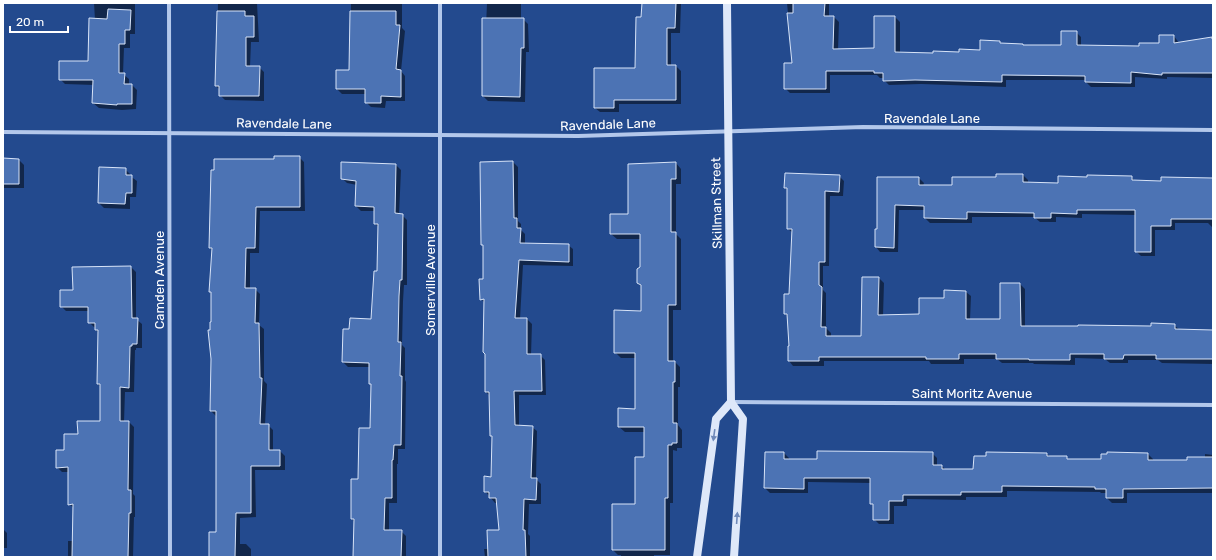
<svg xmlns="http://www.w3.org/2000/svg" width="1216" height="560" viewBox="0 0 1216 560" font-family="Rubik,sans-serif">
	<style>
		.shadow { fill: #0007 }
		.building { fill: #4c73b4; stroke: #d8e4f8 }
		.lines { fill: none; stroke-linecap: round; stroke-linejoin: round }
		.street { stroke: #b3c8eb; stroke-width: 4 }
		.secondary { stroke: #dee8f9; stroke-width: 8 }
		.oneway { fill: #6e89b9 }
		.labels { text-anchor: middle; stroke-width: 3; stroke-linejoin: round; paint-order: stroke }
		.street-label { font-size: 13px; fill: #fff; stroke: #234a8e }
	</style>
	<rect width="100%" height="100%" fill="#234a8e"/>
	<g class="shadow">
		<rect x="3" y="3" width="1" height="13"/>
		<path d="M94,3h41v31h-5v14h-6l-1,26 6,5v6h3l5,5 -1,19 -14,1 -23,-2 -6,-5 1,-18 -29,-1 -5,-5 29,-17 6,-42z"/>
		<path d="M218,3h39l2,39h-8l-1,25h9l5,5v29l-39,-1 -5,-5v-5l-4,-4z"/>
		<path d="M351,3h51v25l3,3 -4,40 4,5v25h-19l-1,7 -14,-1 -5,-5v-8h-24l-5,-5 13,-18z"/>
		<path d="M487,3h34v16h2l5,5 1,28h-3l-1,50 -37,-1 -5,-5z"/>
		<path d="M643,3h38l-1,30h-9v33h5l5,5v33h-62v8h-19l-5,-4 41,-39z"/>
		<path d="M787,3h42v14h5l5,5 -1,28 37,-1 20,-32 5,5v31l34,1 47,-3 18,-9 3,2 22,2h38l14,-14 5,5v9l59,1 19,-3 1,-8h14l5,7 32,-5 2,2v38l-46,-1v2l-32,-2v10h-44l-5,-5v-2h-80v7l-85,-3 -32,1 -5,-5v-2h-4l-3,-3h-47v18h-40l-5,-5 8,-24z"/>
		<path d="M299,157l5,5 1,49h-45l-1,42h-9v36h5l5,5 -1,31 5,4v52l3,3 -2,41h3l5,5v21h7l5,5v14h-30l1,47 -16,1v26h6l5,5v8h-41l7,-24 -1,-117 -5,-5 1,-117 -2,-3 3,-40 -3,-3 65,-88z"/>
		<path d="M3,159l16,1 5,5v23h-21z"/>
		<path d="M513,162l5,5v54l3,3v6l4,4v10l43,1 5,4v17l-50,-1 -3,54h7l5,5 -1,31h9l5,5 1,35h-27v31l13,1 5,4 -1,48 5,5v20h-12l-1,30 2,2v21h-45l-1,-8h5l11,-18 -3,-28h-2l-10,-12 7,-13 1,-40 -2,-2 -1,-40 -4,-4 -1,-89 -4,-4 3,-19v-33l-2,-3z"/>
		<path d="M676,163l5,6v15h-5v50l5,5v71h-8v52h2l5,5v20h-2v38l4,5v18h-5v3l-4,-1v53h-3v52h-16v2h-33v-2h-3l-5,-5 23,-45 9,-47v-26h-20l-6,-5 17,-17v-52h-15l-6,-6 27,-40v-25l-4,-4 3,-15v-29h-24l-6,-5z"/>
		<path d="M396,165l5,5 -2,45h3l5,5v65h-3l-1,16 -1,44 3,3v32l1,2 -1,67h-7v15h-1v39h-8v28h12l5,5v21h-52l1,-35 -3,-3 7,-39 12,-51 1,-44 -2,-2v-16h-22l-5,-5 7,-32 22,-10 6,-48 1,-45 -4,-3v-13h-14l-5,-5 1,-21 -10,-2 -5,-5z"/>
		<path d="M125,169l5,5v2l7,5 -1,16h-6v12l-26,-1 -5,-5z"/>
		<path d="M1023,175l5,5v3l31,1 72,-7 4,4 27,1 51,-3v49l-5,-5h-33v7h-20v26h-14l-5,-5v-36l-54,-1v4l-26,-1v5h-16l-6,-5h-62v6h-42l-5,-5v-8h-26l-1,42h-18l-4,-5 2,-17v-52h41l5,5 -1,3h30l44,-8z"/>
		<path d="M839,176l5,5 -1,15h-13l-1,70h-6v24l3,3v35l5,5v4h31l17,-59 5,5 -1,33 37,-1 25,-16 21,-7 5,4 -1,24h31v-36h19l5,5v38h127l22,-2 6,5 33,1v33l-51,-1 -4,-3h-30v3h-18l-5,-4 -30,-1v7l-41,-1 -1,-1h-31l-5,-4h-33v5h-33l-2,-3h-105v5h-31l-4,-5v-14h1l-2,-30 -3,-4 5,-18 3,-62 -5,-4v-39l-3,-2z"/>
		<path d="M131,267l5,5v47l6,5v24h-6v2h-1l-1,42h-9l-1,30h5l5,5 -1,67 2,2v21h-1l-1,40h-65v-16h5l1,-33 -5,-4v-32h-7l-5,-5 22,-32 21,-13 1,-35 -3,-3 1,-51 -3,-3v-2l-2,-1 -5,-5v-11h-23l-5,-5 13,-15z"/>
		<path d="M784,453l5,5v2h29l114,-7 5,5v8h5l4,4h28l13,-13v-4l60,1 4,3h15l3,3h33l46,-6 5,5v2h35l17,-3v-4l8,1v38h-86v10h-15l-5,-5v-5h-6l-1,-1 -93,-1v6h-41v3l-59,-1v7h-13v18h-15l-5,-5v-13l-3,-3v-20l-63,-1v11h-38l-5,-5z"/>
		<path d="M3,529l4,4v15h-4z"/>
	</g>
	<g class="building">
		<path d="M642,3h34l-1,25h-8v37h9v35h-62v8h-20v-40h41l1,-51h5z"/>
		<path d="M793,3h32l-1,13h10l-1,33 41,-1v-32h21v36l38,1v-2l26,1v-3l21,1v-10l20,1v2l23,1v1h38v-14h16v14l62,1v-3h20v-8h15v8l38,-6v2h1v34h-51v2l-31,-3v11l-46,-1v-6l-83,-1v7l-87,-2 -32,1v-8h-9v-2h-48v18h-42v-26h8l-5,-50h6z"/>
		<path d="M108,9l23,1 -1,20h-5v14h-6v29h6l-1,11h8v20h-15v1l-25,-2 1,-23h-34v-19h29l1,-43 18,1z"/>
		<path d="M217,11h28v5h9v21h-8v29h14l-1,30h-40v-10h-4z"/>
		<path d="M350,11h46v14h4l-4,44 5,1v27l-20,-1v7h-16v-14h-29v-19h13z"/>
		<path d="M482,18h42v30h-3l-1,49 -38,-1z"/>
		<path d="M274,156h26v51h-44l-1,41h-9l-1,40h11l-1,35h4l1,55h2l-2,46h9v26h11v16h-29v47h-15l-1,44h-26v-25h7v-121h-6l1,-52 -3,-29h2v-8h1v-30h-2l3,-44h-3l2,-78h3v-11h60z"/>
		<path d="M3,158l16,1v25h-16z"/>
		<path d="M513,161l1,57h3v10h4l-1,15 49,1v18l-50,-2 -4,58h12v36h14l1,37h-28l1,34 18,1 -2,52h6l-1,22 -12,-1 -1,31h2l1,27h-38l-1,-27h12l-3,-32h-7v-6h-5v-16l7,1 1,-41h-2l-1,-44h-4v-38l-2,-2 1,-53 -4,1 -1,-21h4v-34h-2l-1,-83z"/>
		<path d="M341,162l55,2 -1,49 8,1 -1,66h-2l-1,16 -1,46h3l-1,34h2l-1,69h-7l-1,15h-1v38h-7l-1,32h18l-1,27h-48l1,-38h-3v-40h7l1,-51h11l1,-44h-2v-21l-27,-1 1,-33h6l1,-11 21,1 3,-48h3l1,-47h-4v-17l-19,-1 1,-25 -15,-2z"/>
		<path d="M676,162v17h-5v53h5v73h-8v56h7v21h-2v41h4v20h-5v2h-4v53h-3v52h-53v-46h23v-47h9v-30h-26v-19l17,1v-56h-21v-43l27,1v-26l-4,-2v-14l3,-2v-33h-30v-20h18v-50z"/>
		<path d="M99,167l27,1v7h6v18h-6l-1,11 -27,-1z"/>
		<path d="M785,173l55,2 -1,17 -14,-1v71h-6v23l3,2 -1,40h5v9h35l1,-59h17l-1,38 41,-1v-16h25v-8l22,1v28h34v-36h20l1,43h57v-1l73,1v-3l24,1v5l38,1v29h-57v-4h-32l-1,4h-19v-5h-34v6h-41v-1h-33v-5h-37v5h-33v-2h-107v4h-31v-15h1l-2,-32h-3v-20h5l3,-65h-5v-41h-3z"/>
		<path d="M996,174h27v8l35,1v-7l29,1v-2l45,1v4l29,1v-4l52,1v41h-42v7h-20v26h-16v-42h-58v4l-26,-1v5h-17v-5l-67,-1v7l-43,-1v-12l-29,-1 -1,43 -19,-1v-18h2v-52h42v8h33v-8h44z"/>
		<path d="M131,266l1,52h6l-1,26h-5v2h-2l-1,42 -9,-1v34h9l-1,69h3v23h-2l-1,44h-56l1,-53 -5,1v-38l-12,1v-18h8v-16h14l-1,-13h23v-37h-3l1,-54h-3v-7h-7v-16h-28v-17h13l-1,-23z"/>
		<path d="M817,451l116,1v13h9v4h31l1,-13h12v-4l61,1v3h20v3h34v-5h6v-2l41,1v7h39v-3h26v31l-90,1v9h-17v-9h-11v-2l-93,-1v6h-41v3h-58v6h-14v19h-16v-16h-3v-26h-66v11l-40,-1 1,-36h19v7h33z"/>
	</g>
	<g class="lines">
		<g class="street">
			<path d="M169,3l1,554"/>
			<path d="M440,3v554"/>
			<path d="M3,132l575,4 285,-9 350,3"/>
			<path d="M732,402l481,3"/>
		</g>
		<g class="secondary">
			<path d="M727,3l4,399 12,17 -9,138"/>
			<path d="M697,557l19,-138 15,-17"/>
		</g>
	</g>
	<defs><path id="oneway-solid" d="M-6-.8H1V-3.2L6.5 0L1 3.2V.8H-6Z"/></defs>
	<g class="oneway">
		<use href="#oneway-solid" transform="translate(714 435) rotate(98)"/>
		<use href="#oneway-solid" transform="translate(737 518) rotate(-86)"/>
	</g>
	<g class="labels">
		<g class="street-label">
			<text x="932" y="123">Ravendale Lane</text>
			<text transform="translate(284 123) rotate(1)" y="5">Ravendale Lane</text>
			<text transform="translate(608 124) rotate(-2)" y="5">Ravendale Lane</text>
			<text transform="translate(716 203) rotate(-91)" y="5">Skillman Street</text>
			<text transform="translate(159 280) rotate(-90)" y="5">Camden Avenue</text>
			<text transform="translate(430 280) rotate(-90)" y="5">Somerville Avenue</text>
			<text x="972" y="398">Saint Moritz Avenue</text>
		</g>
	</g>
	<rect width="1216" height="560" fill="none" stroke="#ffffff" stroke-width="8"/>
	<path d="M10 26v6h58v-6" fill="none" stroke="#ffffff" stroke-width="2"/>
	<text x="16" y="26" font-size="12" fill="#ffffff" stroke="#234a8e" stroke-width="3" paint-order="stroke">20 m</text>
</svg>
